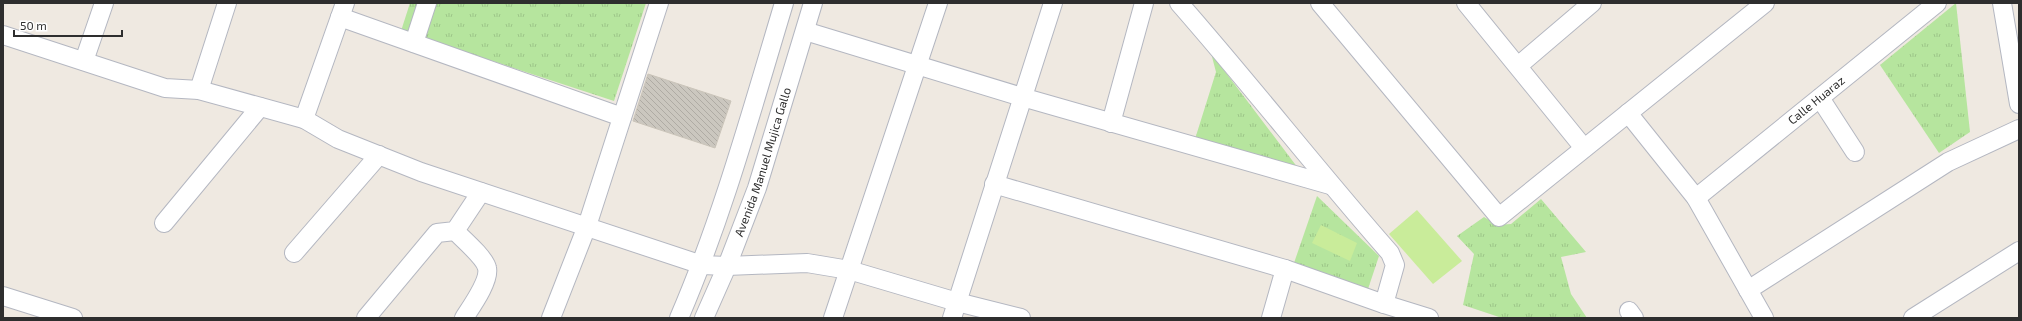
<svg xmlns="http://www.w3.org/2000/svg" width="2022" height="321" viewBox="0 0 2022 321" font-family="'Exo 2',sans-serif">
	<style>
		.grass { fill: url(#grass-tufts) }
		.pitch { fill: #c9ec9a }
		.building { fill: url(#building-back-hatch); stroke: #cbc5ba }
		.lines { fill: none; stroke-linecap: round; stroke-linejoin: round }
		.minor-casing { stroke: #b4b7c1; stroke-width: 20 }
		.minor { stroke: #fff; stroke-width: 18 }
		.labels { text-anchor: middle; stroke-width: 3; stroke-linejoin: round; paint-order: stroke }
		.street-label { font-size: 12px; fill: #2e2e2e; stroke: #fff }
	</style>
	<defs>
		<pattern id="grass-tufts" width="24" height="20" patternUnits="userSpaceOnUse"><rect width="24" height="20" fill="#b6e59e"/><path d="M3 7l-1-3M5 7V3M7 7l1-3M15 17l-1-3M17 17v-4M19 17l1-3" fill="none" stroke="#9dc588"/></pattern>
		<pattern id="building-back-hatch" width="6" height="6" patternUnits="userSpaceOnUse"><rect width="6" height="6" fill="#cbc7bf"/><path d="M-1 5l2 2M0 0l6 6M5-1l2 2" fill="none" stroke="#afaba4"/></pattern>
	</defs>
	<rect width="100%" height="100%" fill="#efe9e1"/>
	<g class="grass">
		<path d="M410,3h236l-32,98 -213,-70z"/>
		<path d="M1956,3l14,129 -31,21 -59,-88z"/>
		<path d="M1211,53l90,119 -106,-33 21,-67z"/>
		<path d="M1317,196l62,60 -11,33 -74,-26z"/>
		<path d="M1541,199l45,53 -25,5 10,37 16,24h-85l-39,-13 11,-51 -17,-18 27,-19 13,8 14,-1z"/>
	</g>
	<g class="pitch">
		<path d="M1417,210l45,51 -29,23 -44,-50z"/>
		<path d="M1321,225l36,18 -7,18 -38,-18z"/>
	</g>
	<path class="building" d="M648,74l83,27 -16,47 -82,-27z"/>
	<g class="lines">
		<g class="minor-casing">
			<g id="minor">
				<path d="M1179,3c72,82 139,168 211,250l5,12 -11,39"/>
				<path d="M1320,3l179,214 266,-214"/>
				<path d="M1466,3l118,145"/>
				<path d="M2002,3l17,101"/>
				<path d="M340,17l282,100"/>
				<path d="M805,31l217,66 308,88"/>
				<path d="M3,35l162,53 34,2 105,29 34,20 83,33 281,93 25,1 80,-3 42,7 108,32 64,16"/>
				<path d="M414,43l13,-40"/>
				<path d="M84,61l20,-58"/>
				<path d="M1518,66l74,-63"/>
				<path d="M199,90l28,-87"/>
				<path d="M1820,98l35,54"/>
				<path d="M1628,113l68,85 68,120"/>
				<path d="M304,119l41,-116"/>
				<path d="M1111,123l33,-120"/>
				<path d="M994,184l291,85 99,35 45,14"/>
				<path id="s1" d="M1696,198l241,-195"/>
				<path d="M164,223l96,-116"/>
				<path d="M455,231c8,8 30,27 32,37 3,13 -16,39 -23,50"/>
				<path d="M294,253l85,-98"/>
				<path d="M1748,290l200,-128 71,-33"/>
				<path d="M3,296l70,22"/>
				<path d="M1629,311l5,7"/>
				<path d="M366,318l71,-85 18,-2 26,-39"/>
				<path d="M551,318l36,-92 72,-223"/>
				<path d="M679,318c44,-102 73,-209 105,-315"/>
				<path id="s2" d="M704,318l23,-52 30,-78 56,-185"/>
				<path d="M833,318l105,-315"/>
				<path d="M952,318l101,-315"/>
				<path d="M1271,318l14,-49"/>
				<path d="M1913,318l106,-67"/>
			</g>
		</g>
		<use href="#minor" class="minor"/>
	</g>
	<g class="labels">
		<g class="street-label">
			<text dy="4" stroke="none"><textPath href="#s1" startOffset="155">Calle Huaraz</textPath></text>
			<text dy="4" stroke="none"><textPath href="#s2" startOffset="167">Avenida Manuel Mujica Gallo</textPath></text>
		</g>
	</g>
	<rect width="2022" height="321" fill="none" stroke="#2e2e2e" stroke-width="8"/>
	<path d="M14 30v6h108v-6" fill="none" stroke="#2e2e2e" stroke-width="2"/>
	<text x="20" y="30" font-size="12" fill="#2e2e2e" stroke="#ffffff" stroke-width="3" paint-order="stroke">50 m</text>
</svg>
